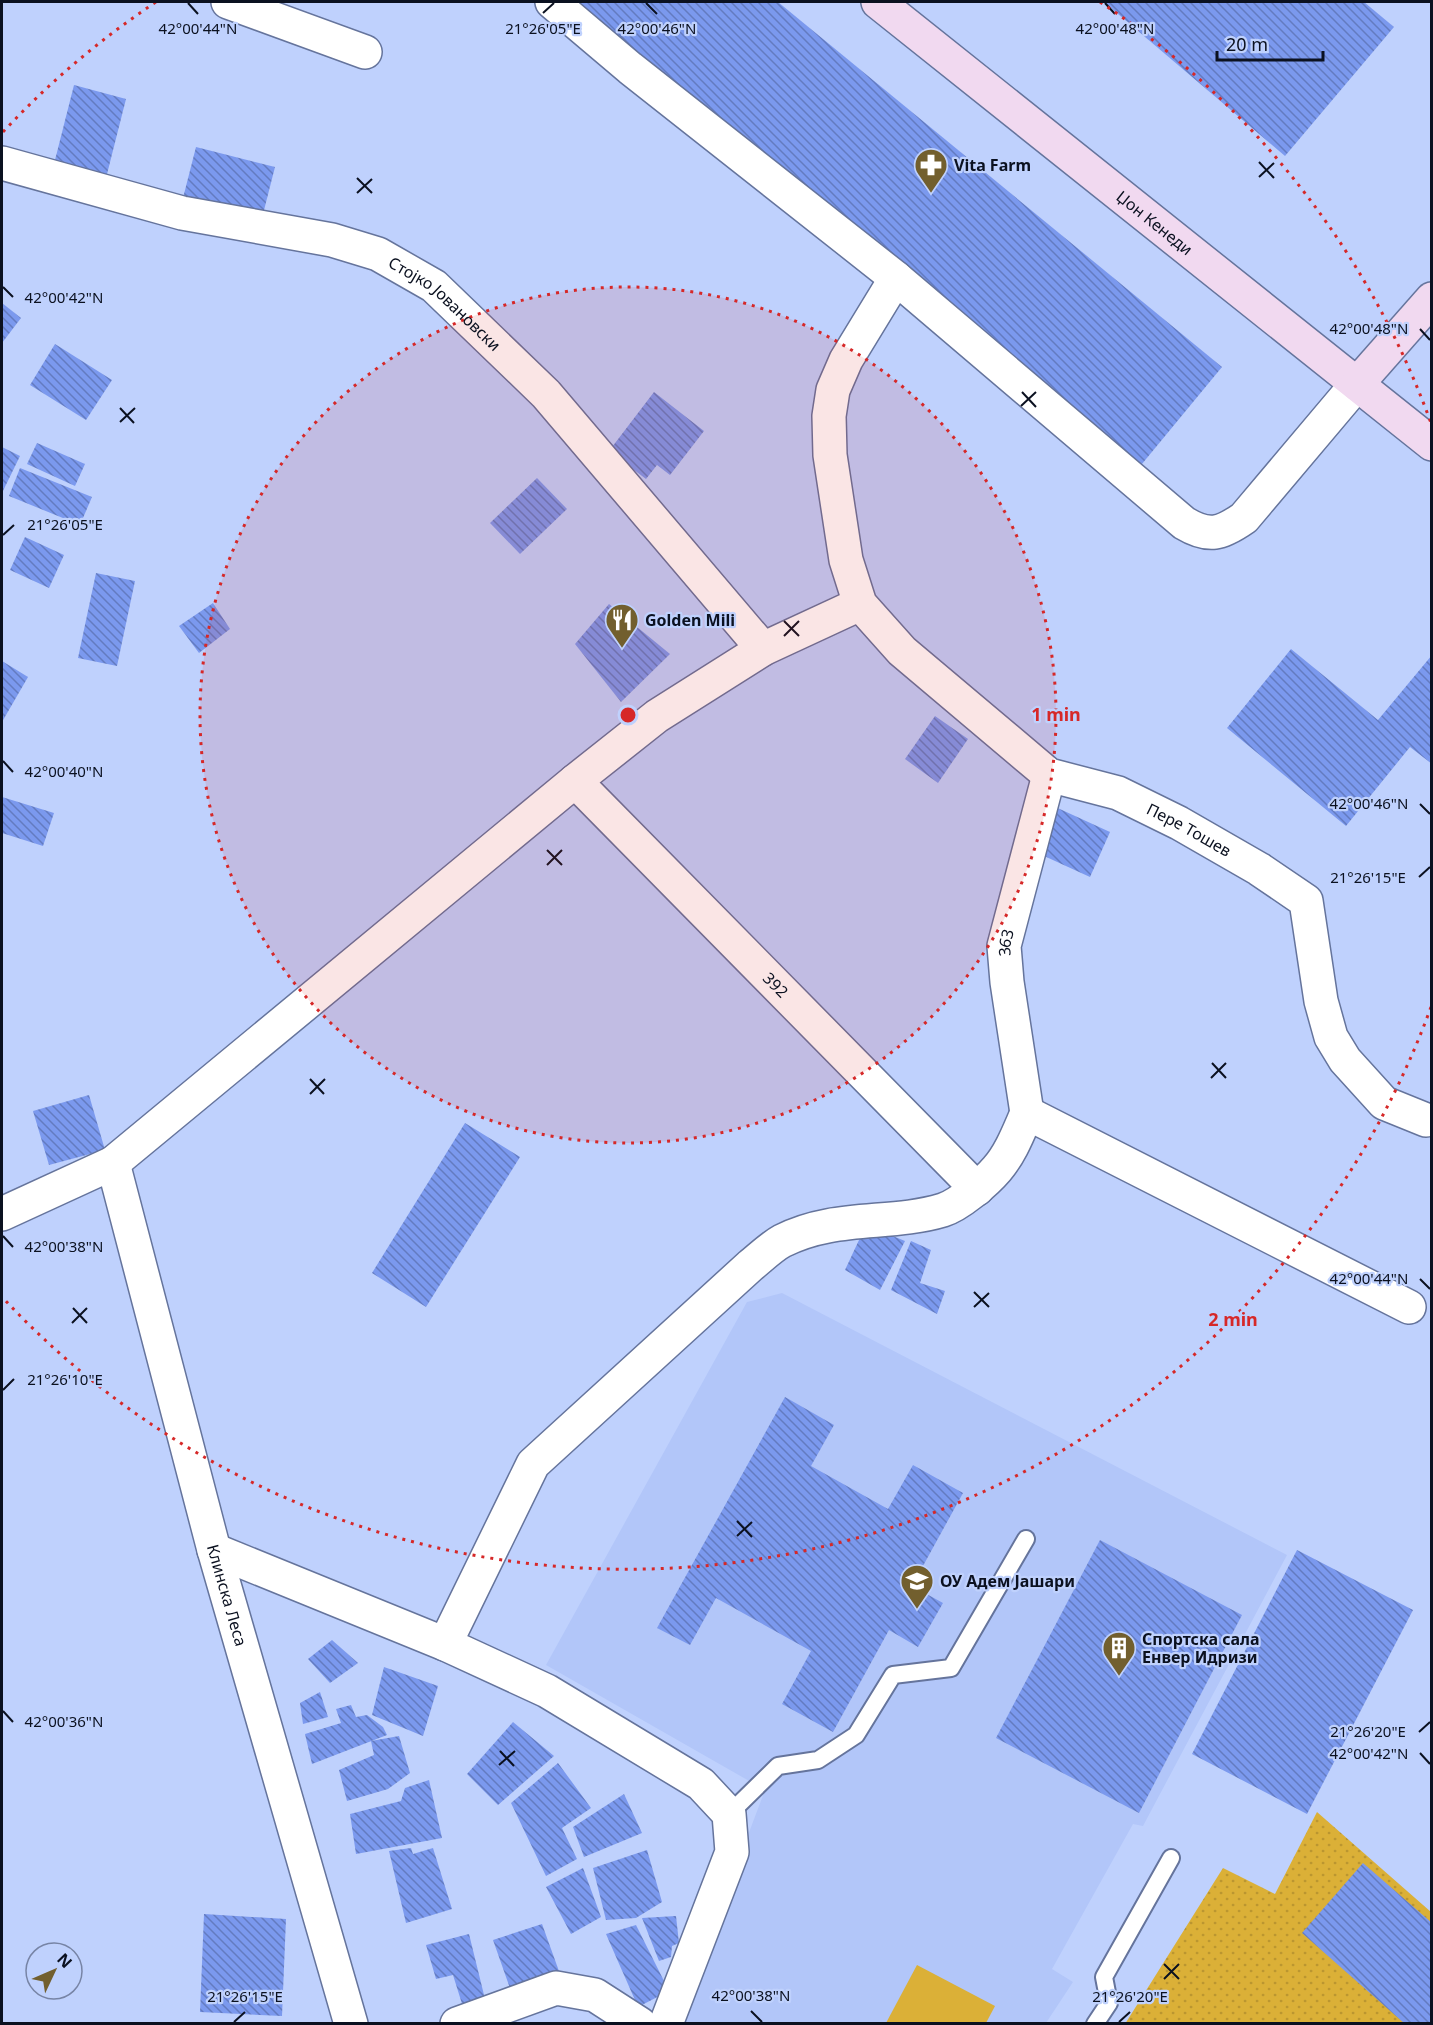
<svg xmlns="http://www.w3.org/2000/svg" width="1433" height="2025" viewBox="0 0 1433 2025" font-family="'Noto Sans',sans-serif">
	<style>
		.built { fill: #b2c6f9 }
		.grass { fill: url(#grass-dots) }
		.park { fill: #dbb037 }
		.building { fill: url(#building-back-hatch) }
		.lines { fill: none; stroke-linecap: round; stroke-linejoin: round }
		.lane-casing { stroke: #65749c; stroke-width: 20 }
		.street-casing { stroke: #65749c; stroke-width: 36 }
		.secondary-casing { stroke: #65749c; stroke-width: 36 }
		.lane { stroke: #fff; stroke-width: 16 }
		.street { stroke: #fff; stroke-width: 33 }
		.secondary { stroke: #f1d9f0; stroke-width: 33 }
		.ticks { fill: none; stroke: #0b1120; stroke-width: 2 }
		.ring { fill: none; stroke: #d62828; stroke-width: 3; stroke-dasharray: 3 6 }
		.labels { text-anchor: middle; stroke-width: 4.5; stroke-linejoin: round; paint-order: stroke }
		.poi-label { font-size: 16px; font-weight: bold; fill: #0b1120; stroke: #bfd1fd; text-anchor: start }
		.street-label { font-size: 16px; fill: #0b1120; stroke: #bfd1fd }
		.ticks-label { font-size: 15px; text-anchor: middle; fill: #0b1120; stroke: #bfd1fd; stroke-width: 4.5; stroke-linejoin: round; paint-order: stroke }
		.centre { fill: #d62828; stroke: #bfd1fd; stroke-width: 3 }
		.ring-label { font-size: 18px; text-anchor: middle; font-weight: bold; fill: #d62828; stroke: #bfd1fd; stroke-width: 4.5; stroke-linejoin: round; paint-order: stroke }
	</style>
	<defs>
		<pattern id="grass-dots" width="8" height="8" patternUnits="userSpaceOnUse" patternTransform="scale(1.5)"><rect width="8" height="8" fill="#dbb037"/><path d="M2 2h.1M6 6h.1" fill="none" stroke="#bb9630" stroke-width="1.8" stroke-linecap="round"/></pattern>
		<pattern id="building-back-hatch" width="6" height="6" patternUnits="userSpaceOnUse" patternTransform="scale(1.5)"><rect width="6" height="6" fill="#7b99ee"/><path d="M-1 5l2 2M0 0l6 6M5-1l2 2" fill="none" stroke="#637bc0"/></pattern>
	</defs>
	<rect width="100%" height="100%" fill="#bfd1fd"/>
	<path class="built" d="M782,1293l505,262 -144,271 -10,-2 -81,145 21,13 -27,41h-369l88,-233 -219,-125 201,-363z"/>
	<path class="grass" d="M1317,1812l114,100v111l-306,1 98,-156 52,26z"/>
	<path class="park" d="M917,1965l78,41 -9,17h-100z"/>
	<g class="building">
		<path d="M562,2h216l444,365 -85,103z"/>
		<path d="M1104,2h260l30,25 -109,129z"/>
		<path d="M74,85l52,14 -20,79 -52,-14z"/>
		<path d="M196,147l79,20 -13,51 -79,-20z"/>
		<path d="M2,303l19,15 -19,25z"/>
		<path d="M55,344l57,36 -26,40 -56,-35z"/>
		<path d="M654,392l50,39 -34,44 -13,-10 -11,14 -37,-28z"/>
		<path d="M37,443l48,21 -10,22 -48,-22z"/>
		<path d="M2,447l18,9 -18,37z"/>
		<path d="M20,468l72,29 -12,28 -71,-29z"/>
		<path d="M537,478l30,31 -47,45 -30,-31z"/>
		<path d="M25,537l39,18 -15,33 -39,-18z"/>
		<path d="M96,573l39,8 -18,85 -39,-8z"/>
		<path d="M213,603l17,26 -31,24 -20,-27z"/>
		<path d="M609,604l61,50 -49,48 -46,-58z"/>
		<path d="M1291,649l87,71 54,-65v109l-22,-17 -64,79 -119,-98z"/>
		<path d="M2,661l26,16 -26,45z"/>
		<path d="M935,716l33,23 -30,44 -33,-24z"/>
		<path d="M2,797l52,16 -11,33 -41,-13z"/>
		<path d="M1051,805l59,27 -20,45 -59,-27z"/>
		<path d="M89,1095l16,55 -56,15 -16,-54z"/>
		<path d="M465,1123l55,34 -94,150 -54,-34z"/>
		<path d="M866,1225l39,16 -25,49 -35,-20z"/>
		<path d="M911,1241l20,9 -11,33 25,8 -8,23 -46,-24z"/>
		<path d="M785,1397l49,28 -23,41 77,43 25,-44 50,28 -51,93 31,17 -25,44 -29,-17 -56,102 -51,-28 29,-53 -95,-53 -26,47 -33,-17z"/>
		<path d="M1100,1540l142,75 -103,198 -143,-75z"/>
		<path d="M1297,1550l116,60 -106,204 -115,-60z"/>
		<path d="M332,1640l26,23 -28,20 -22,-24z"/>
		<path d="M384,1667l54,19 -15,50 -51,-21z"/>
		<path d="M320,1692l8,25 -25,7 -3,-21z"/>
		<path d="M351,1705l5,12 11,-2 16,12 4,8 -75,29 -7,-30 36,-11 -5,-14z"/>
		<path d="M513,1722l41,34 -56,49 -31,-31z"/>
		<path d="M399,1736l11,37 -22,16 -41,12 -8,-31 35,-15 -3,-14z"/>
		<path d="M558,1763l33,45 -29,20 15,31 -31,17 -35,-73z"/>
		<path d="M429,1780l13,58 -86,16 -6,-40 51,-13 4,-13z"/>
		<path d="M624,1794l18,39 -58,24 -11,-30z"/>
		<path d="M411,1848l2,6 20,-6 19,61 -46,14 -17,-72z"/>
		<path d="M647,1850l15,52 -26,16 -30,2 -13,-52z"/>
		<path d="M1363,1863l69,60v101h-27l-103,-91z"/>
		<path d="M583,1868l18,49 -30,17 -25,-47z"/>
		<path d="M204,1914l82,5 -4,97 -82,-4z"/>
		<path d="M676,1916l3,27 -7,3 -1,11 -12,4 -17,-43z"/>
		<path d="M542,1924l18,50 -49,17 -18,-51z"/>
		<path d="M636,1925l33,66 -31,16 -32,-73z"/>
		<path d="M469,1934l16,65 -22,8 -10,-32 -17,4 -10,-34z"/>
	</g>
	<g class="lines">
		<g class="lane-casing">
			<g id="lane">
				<path d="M729,1814l49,-48 40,-6 38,-25 37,-60 58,-7 75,-129"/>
				<path d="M1095,2024l14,-21 -5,-26 67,-119"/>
			</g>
		</g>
		<g class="street-casing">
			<g id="street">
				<path d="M228,2l137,50"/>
				<path d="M552,2l78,66 266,210 288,245c25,15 37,11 60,-5l113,-134"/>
				<path id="s1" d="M2,163l180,50 150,27 46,14 56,32 112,108 217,255"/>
				<path id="s2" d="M896,278l-50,82 -13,30 -4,26 1,39 16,105 14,44 42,47 147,124 69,18 61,30 80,46 47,32 15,100 10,36 14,23 39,43 42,17"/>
				<path id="s3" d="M575,781l402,408"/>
				<path id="s4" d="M1027,1113l-20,-131 -3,-36 45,-171"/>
				<path id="s5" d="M113,1163l101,387 137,474"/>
				<path d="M2,1214l111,-51 462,-382 82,-65 106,-67 97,-45"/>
				<path d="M214,1550l231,94"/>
				<path d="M457,2024l99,-36 39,7 45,29"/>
				<path d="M666,2024l66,-172 -3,-38 -28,-30 -154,-93 -102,-47 88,-180 217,-198c10,-8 21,-19 32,-25 53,-27 108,-15 161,-31 16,-5 43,-28 54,-41 14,-16 22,-38 30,-56l382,194"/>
			</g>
		</g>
		<g class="secondary-casing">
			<g id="secondary">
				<path id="s6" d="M878,2l554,442"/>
				<path d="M1357,384l75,-85"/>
			</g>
		</g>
		<use href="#lane" class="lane"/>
		<use href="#street" class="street"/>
		<use href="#secondary" class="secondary"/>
	</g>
	<path class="ticks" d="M188,3l10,11M646,3l11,11M1105,3l10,11M543,13l11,-10M1259,162l15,16M1259,177l15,-14M357,178l15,15M357,193l15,-14M3,287l10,10M1420,329l10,11M1022,392l14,15M1021,406l15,-14M120,408l14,15M120,422l15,-14M3,535l11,-10M784,621l15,15M784,636l15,-15M3,761l10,11M1420,804l10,10M547,850l15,15M547,865l15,-15M1419,877l11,-10M1212,1063l14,15M1211,1078l15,-15M310,1079l14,15M310,1094l15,-15M3,1236l10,11M1420,1279l10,10M974,1292l15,15M974,1307l15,-14M73,1308l14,15M72,1323l15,-15M3,1390l11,-11M737,1521l15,16M737,1536l15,-14M3,1711l10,11M1419,1732l11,-10M500,1751l14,15M1420,1753l10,11M499,1765l16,-14M1164,1964l15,15M1164,1979l15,-15M751,2011l11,11M234,2022l11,-10M1119,2022l11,-10"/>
	<circle cx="628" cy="715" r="428" fill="#d62828" fill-opacity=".12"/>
	<g class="ring">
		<circle cx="628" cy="715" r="428"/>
		<path d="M1431 1007A855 855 0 0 1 3 1298M3 132A855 855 0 0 1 156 2M1100 2A855 855 0 0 1 1431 423"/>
	</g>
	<defs>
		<g id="pharmacy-pin" transform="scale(1.725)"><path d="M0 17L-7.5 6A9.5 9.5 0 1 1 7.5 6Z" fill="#725f2e" stroke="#bfd1fd"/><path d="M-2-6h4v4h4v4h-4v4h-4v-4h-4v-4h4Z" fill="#fff"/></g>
		<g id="restaurant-pin" transform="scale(1.725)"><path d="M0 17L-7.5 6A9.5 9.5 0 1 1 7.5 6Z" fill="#725f2e" stroke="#bfd1fd"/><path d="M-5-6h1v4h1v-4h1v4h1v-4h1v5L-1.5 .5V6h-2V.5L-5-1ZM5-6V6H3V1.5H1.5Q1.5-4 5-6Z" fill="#fff"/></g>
		<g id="school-pin" transform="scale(1.725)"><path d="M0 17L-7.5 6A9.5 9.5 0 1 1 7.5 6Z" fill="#725f2e" stroke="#bfd1fd"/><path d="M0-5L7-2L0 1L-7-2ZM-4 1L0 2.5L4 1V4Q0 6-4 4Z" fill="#fff"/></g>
		<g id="building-pin" transform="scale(1.725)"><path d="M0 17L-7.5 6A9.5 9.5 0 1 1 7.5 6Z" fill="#725f2e" stroke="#bfd1fd"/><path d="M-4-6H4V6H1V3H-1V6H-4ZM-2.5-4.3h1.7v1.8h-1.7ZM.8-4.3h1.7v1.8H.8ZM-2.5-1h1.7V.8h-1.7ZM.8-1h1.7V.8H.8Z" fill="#fff"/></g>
	</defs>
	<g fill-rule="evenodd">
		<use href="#pharmacy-pin" x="931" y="165"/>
		<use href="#restaurant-pin" x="622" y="620"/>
		<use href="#school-pin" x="917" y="1581"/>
		<use href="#building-pin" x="1119" y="1648"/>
	</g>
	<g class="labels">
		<g class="poi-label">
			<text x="954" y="171">Vita Farm</text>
			<text x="645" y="626">Golden Mili</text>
			<text x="940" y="1587">ОУ Адем Јашари</text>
			<text x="1142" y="1645">Спортска сала<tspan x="1142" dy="18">Енвер Идризи</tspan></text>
		</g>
		<g class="street-label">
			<text dy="6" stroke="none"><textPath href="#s6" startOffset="354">Џон Кенеди</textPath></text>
			<text dy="6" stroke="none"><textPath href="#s1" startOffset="471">Стојко Јовановски</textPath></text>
			<text dy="6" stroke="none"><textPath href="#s2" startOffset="753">Пере Тошев</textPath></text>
			<text dy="6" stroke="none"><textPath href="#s4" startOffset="172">363</textPath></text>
			<text dy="6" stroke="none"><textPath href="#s3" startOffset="286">392</textPath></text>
			<text dy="6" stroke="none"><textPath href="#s5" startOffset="447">Клинска Леса</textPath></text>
		</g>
	</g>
	<g class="ticks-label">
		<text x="543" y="34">21°26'05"E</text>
		<text x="1115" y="34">42°00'48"N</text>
		<text x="198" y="34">42°00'44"N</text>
		<text x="657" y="34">42°00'46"N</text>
		<text x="64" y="303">42°00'42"N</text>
		<text x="1369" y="334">42°00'48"N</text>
		<text x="65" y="530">21°26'05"E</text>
		<text x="64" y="777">42°00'40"N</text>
		<text x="1369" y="809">42°00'46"N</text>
		<text x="1368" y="883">21°26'15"E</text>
		<text x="64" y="1252">42°00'38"N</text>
		<text x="1369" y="1284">42°00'44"N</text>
		<text x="65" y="1385">21°26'10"E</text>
		<text x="64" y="1727">42°00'36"N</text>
		<text x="1368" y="1737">21°26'20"E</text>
		<text x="1369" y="1759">42°00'42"N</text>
		<text x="751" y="2001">42°00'38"N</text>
		<text x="245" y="2002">21°26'15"E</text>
		<text x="1130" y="2002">21°26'20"E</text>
	</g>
	<circle cx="628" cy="715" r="9" class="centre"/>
	<g class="ring-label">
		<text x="1056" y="721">1 min</text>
		<text x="1233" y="1326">2 min</text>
	</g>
	<rect width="1433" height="2025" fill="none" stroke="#0b1120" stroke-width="6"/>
	<g transform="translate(54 1971) rotate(46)"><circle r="28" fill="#bfd1fd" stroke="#7784a5" stroke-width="1.5"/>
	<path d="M0-4.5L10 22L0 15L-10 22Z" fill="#725f2e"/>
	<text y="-9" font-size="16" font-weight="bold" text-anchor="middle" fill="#0b1120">N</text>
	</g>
	<path d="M1217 51v9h106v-9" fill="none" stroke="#0b1120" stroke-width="3"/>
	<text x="1226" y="51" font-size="18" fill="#0b1120" stroke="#bfd1fd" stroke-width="4.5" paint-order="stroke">20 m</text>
</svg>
